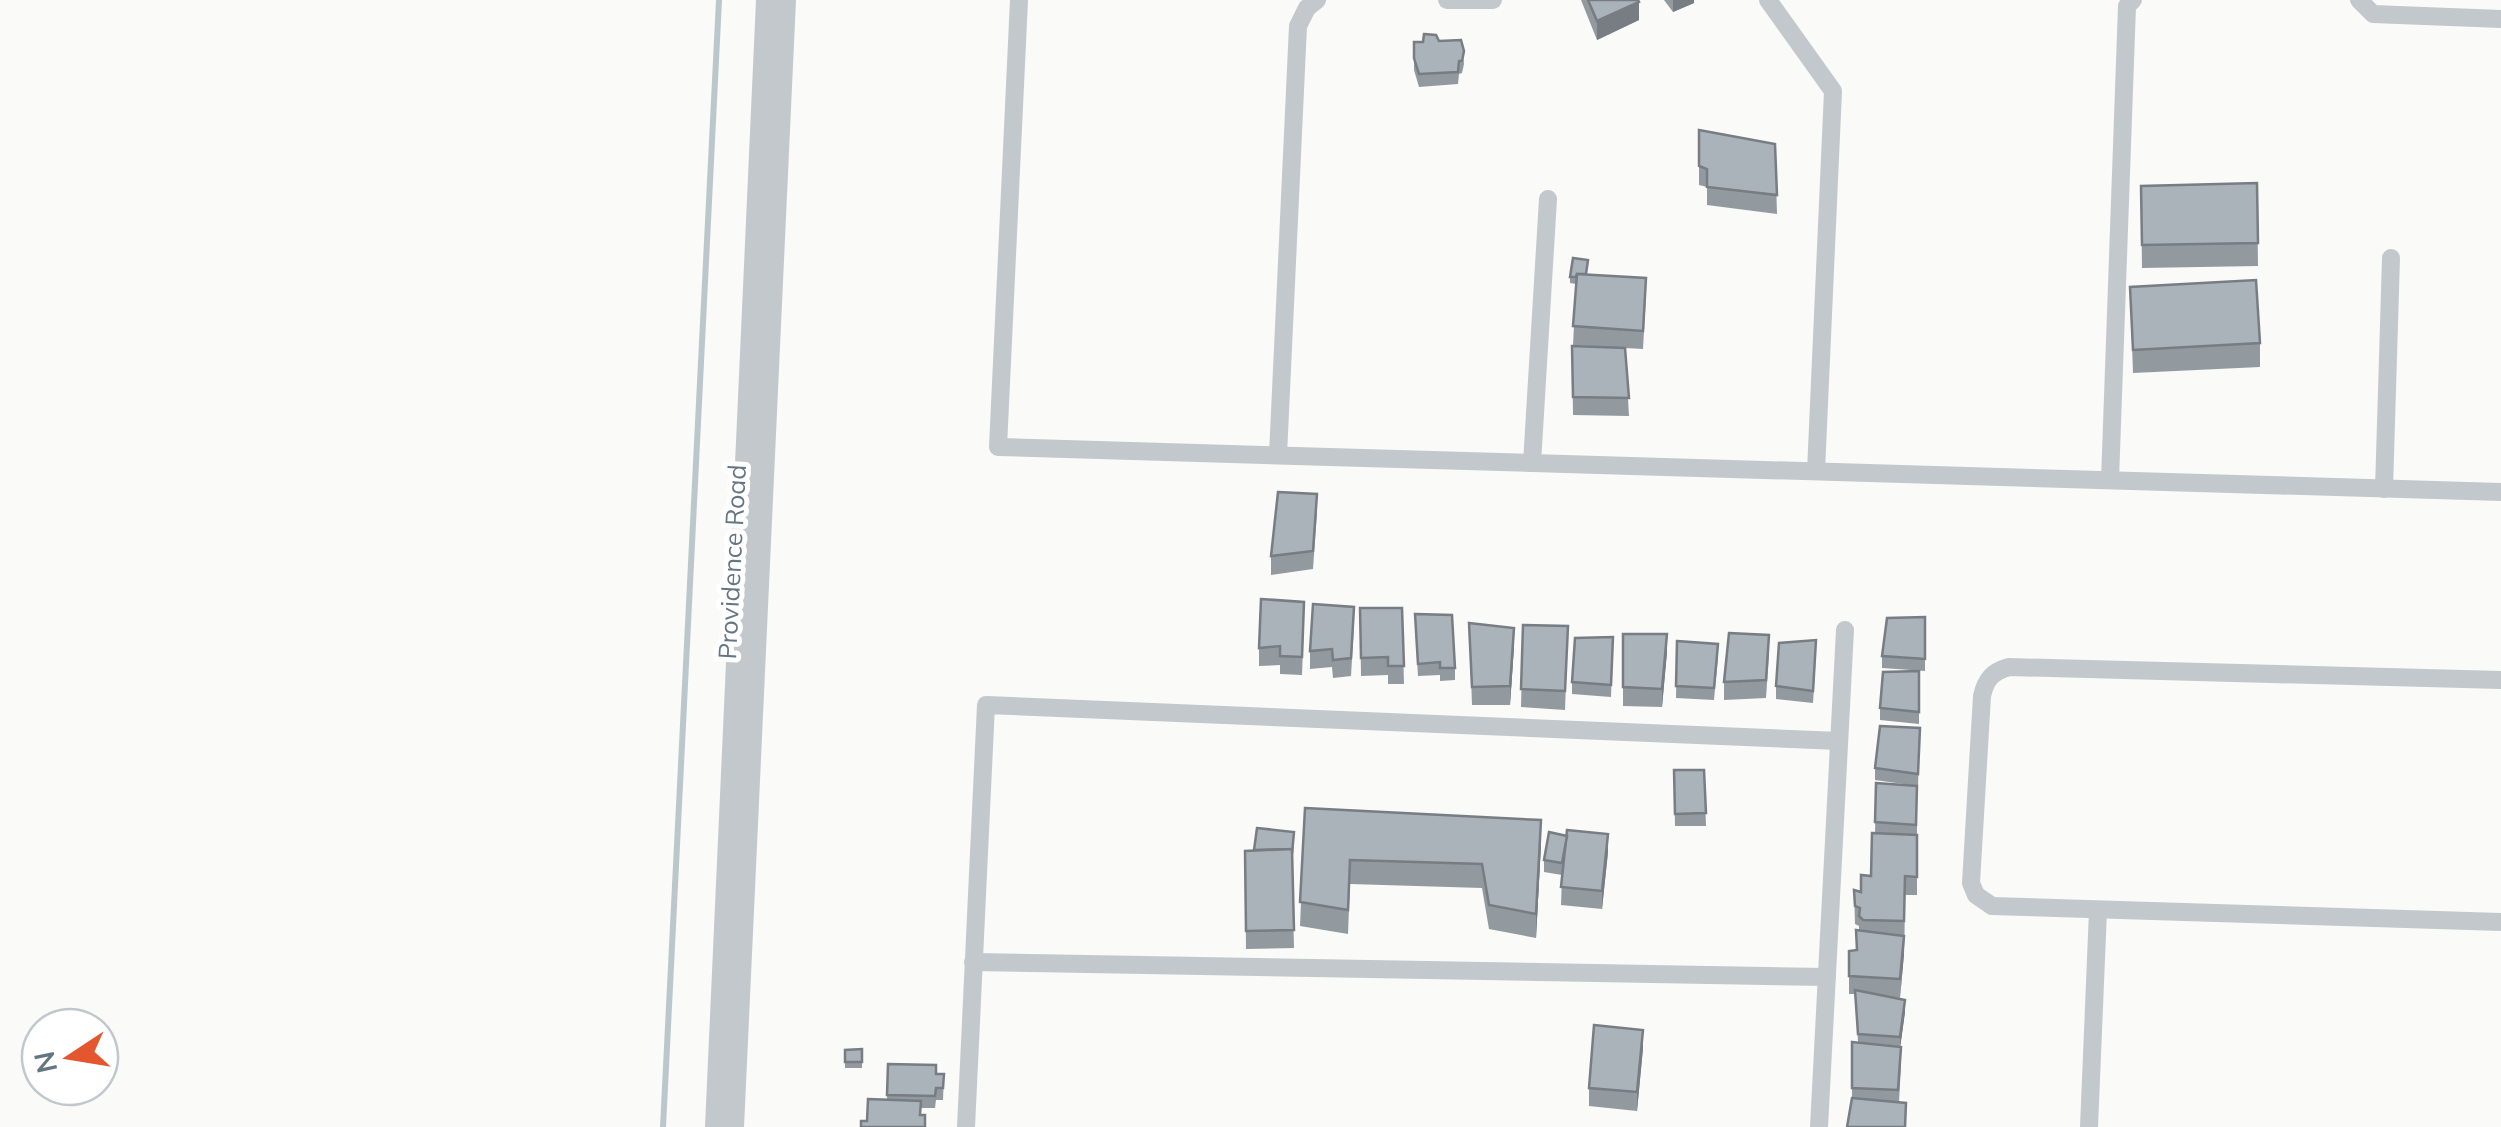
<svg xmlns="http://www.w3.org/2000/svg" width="2501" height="1127" viewBox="0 0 2501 1127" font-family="Mulish,sans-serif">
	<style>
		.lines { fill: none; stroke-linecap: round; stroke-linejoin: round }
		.stream { stroke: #bbc7cb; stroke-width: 6 }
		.minor { stroke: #c3c8cc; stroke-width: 18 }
		.tertiary { stroke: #c3c8cc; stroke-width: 22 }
		.wall { fill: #929a9f }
		.shaded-wall { fill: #777d82 }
		.building { fill: #aab3b9; stroke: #777d82; stroke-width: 2.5 }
		.labels { text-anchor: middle; stroke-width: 10; stroke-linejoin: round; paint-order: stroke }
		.street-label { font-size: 25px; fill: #657683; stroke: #fff }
	</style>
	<rect width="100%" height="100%" fill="#fafaf8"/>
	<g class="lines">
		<path class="stream" d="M663,1127l56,-1127"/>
		<g class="minor">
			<path d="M1019,0l-21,447 1503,45"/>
			<path d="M1447,0h46"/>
			<path d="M1768,0l65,91 -17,380"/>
			<path d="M2359,0l14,14 128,5"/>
			<path d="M1278,455l20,-429 9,-18 10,-8"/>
			<path d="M1532,463l16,-264"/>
			<path d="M2110,480l17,-474 6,-6"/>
			<path d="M2384,489l7,-231"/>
			<path d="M2501,680l-492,-13c-17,5 -23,12 -27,29l-11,187 5,12 16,11 509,16"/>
			<path d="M973,962l854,15"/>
			<path d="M966,1127l20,-422 853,36"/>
			<path d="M1819,1127l26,-497"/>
			<path d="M2089,1127l9,-216"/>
		</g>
		<g class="tertiary">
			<path d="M716,1127l51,-1127"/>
			<path d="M733,1127l52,-1127"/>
		</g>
	</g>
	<g class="wall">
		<path d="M1581,0h57l1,20 -42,20z"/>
		<path d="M1664,0h30v3l-21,9z"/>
		<path d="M1461,40l3,24 -2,9 -3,1 -1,10 -39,3 -5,-17v-28z"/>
		<path d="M1699,130l76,14 2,70 -70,-9v-18l-8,-2z"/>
		<path d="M2257,183l1,83 -116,2 -1,-82z"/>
		<path d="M1587,274l59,22 -3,53 -18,-1 4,68 -56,-1 -1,-69 52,2 -51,-3 3,-61 -6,-1v-6z"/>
		<path d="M2130,287l130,56v24l-127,6z"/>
		<path d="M1317,512l-4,57 -42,6v-19z"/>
		<path d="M1360,608h42l2,76h-16v-9l-27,1z"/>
		<path d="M1925,617v54l-43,-3v-12z"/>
		<path d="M1304,620l-2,55 -22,-1v-9l-21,1v-18z"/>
		<path d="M1469,623l45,23 -4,59h-38z"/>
		<path d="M1354,625l-3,51 -18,2 -1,-11 -22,2v-18z"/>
		<path d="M1523,625l45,1 -3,84 -44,-3z"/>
		<path d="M1415,626l40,42v12l-15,1v-6l-22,1z"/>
		<path d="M1623,634l44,18 -5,55 -39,-1z"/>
		<path d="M1613,637l-2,60 -39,-3v-12z"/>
		<path d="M1677,641l41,16 -4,43 -38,-2z"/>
		<path d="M1816,653l-3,50 -37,-4v-13z"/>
		<path d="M1769,654l-3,44 -42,2v-18z"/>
		<path d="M1919,671v53l-39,-4v-12z"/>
		<path d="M1920,728l-2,58 -43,-6v-12z"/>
		<path d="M1674,770h30l2,56h-31z"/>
		<path d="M1876,783l41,3v109h-12l-1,59 -4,44 -10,-1 15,15 -5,35 1,18 -2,37 -47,-4v-56h6l-3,-48h-6v-43l7,-1 3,-19v-5l-4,-2 -1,-34 7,2 10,-16 4,-42z"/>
		<path d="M1305,808l236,36 -5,94 -47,-9 -7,-41 -132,-4 -2,50 -48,-8z"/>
		<path d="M1294,844l-2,19 2,85 -48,1 -1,-98z"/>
		<path d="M1608,852l-6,57 -41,-4 1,-30 -18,-3v-12z"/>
		<path d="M1643,1048l-6,63 -48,-5v-18z"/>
		<path d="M862,1049v19h-17v-18z"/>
		<path d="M888,1064l48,10h8l-1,26h-7l-1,8h-14v7l4,12 -58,-6 20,-21z"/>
	</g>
	<g class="shaded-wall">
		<path d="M1673,0h21v3l-21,9z"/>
		<path d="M1639,2v18l-42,20v-19z"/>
		<path d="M1514,628v18l-4,59v-19z"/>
		<path d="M1667,634v18l-5,55v-18z"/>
		<path d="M1541,820v24l-5,94v-24z"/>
		<path d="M1608,834v18l-6,57v-18z"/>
		<path d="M1905,876l-1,78 -4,44 4,-61z"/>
		<path d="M1905,1000v12l-5,37v-12z"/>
		<path d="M1643,1030v18l-6,63v-19z"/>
	</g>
	<g class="building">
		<path d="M1588,0h50l1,2 -42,19z"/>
		<path d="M1424,34l12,1 3,6 22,-1 3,11 -2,10h-3l-1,11 -39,2 -5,-16v-16h9z"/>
		<path d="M1699,130l76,14 2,51 -70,-8v-18l-8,-3z"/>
		<path d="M2257,183l1,60 -116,2 -1,-59z"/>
		<path d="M1573,258l15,2 -2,14h-9l-1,3h-6z"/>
		<path d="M1577,274l69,4 -3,53 -70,-5z"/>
		<path d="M2256,280l4,63 -127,7 -3,-63z"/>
		<path d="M1572,346l53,2 4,50 -56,-1z"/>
		<path d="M1278,492l39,2 -4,57 -42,5z"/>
		<path d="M1261,599l43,3 -2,55 -22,-1v-10l-21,2z"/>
		<path d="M1313,604l41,3 -3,51 -18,2 -1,-11 -22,2z"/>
		<path d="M1360,608h42l2,58h-16v-9l-27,1z"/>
		<path d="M1415,614l37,1 3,53h-15v-6l-22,2z"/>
		<path d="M1925,617v42l-43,-3 5,-38z"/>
		<path d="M1469,623l45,5 -4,58 -38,1z"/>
		<path d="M1523,625l45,1 -3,65 -44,-2z"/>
		<path d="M1729,633l40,2 -3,45 -42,2z"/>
		<path d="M1623,634h44l-5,55 -39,-2z"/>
		<path d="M1613,637l-2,48 -39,-3 3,-44z"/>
		<path d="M1816,640l-3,51 -37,-5 3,-43z"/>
		<path d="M1677,641l41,3 -4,44 -38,-2z"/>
		<path d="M1919,671v41l-39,-4 3,-36z"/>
		<path d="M1880,726l40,2 -2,46 -43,-6z"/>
		<path d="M1674,770h30l2,43 -31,1z"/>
		<path d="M1876,783l41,3 -1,39 -41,-3z"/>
		<path d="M1305,808l236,12 -5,94 -47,-9 -7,-41 -132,-4 -2,50 -48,-8z"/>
		<path d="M1257,828l37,4 -2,22v-5l-38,1z"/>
		<path d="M1567,830l41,4 -6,57 -41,-4z"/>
		<path d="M1549,832l18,4 -5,27 -18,-3z"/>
		<path d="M1872,833l45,2v42l-12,-1 -1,45 -41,-1 -4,-4 1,-8 -5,-2 -1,-16 7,2v-17l10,1z"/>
		<path d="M1292,849l2,81 -48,1 -1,-80z"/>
		<path d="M1856,930l48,6 -4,43 -51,-3v-25l8,-1z"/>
		<path d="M1855,990l50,10 -5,37 -42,-3z"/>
		<path d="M1594,1025l49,5 -6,62 -48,-4z"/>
		<path d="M1852,1042l49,5 -3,43 -46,-2z"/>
		<path d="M862,1049v13h-17v-12z"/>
		<path d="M888,1064l48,1v9h8l-1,14h-7l-1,8 -48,-1z"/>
		<path d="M1852,1098l54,5 -1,24h-58z"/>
		<path d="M868,1099l53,2 -1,14h5v12h-64v-6h6z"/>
	</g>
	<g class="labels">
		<g class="street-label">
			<text transform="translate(732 562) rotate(-87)" y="9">Providence Road</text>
		</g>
	</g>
	<g transform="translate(70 1057) rotate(258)"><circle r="48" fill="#ffffff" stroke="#c1c8cd" stroke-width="2.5"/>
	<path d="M0-8L18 38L0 25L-18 38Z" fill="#e4572e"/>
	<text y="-15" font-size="28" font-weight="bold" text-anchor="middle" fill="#657683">N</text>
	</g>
</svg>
